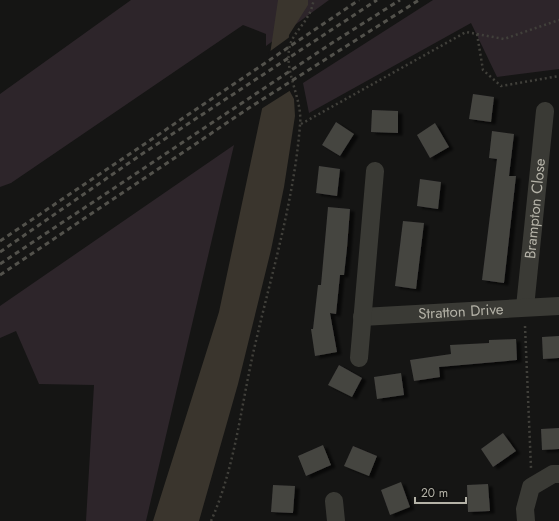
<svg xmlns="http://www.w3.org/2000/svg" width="559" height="521" viewBox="0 0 559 521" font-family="Jost,sans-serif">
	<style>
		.green { fill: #2d252a }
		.water { fill: #3a352d }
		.pier { fill: #151514 }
		.building { fill: #454441; filter: url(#shadow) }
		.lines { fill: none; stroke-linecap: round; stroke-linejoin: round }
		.path { stroke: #41403b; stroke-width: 2.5; stroke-dasharray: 2 3; stroke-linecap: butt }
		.minor { stroke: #3a3a35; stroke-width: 18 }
		.rail { stroke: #53524c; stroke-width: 3; stroke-dasharray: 5 4; stroke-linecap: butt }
		.labels { text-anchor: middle; stroke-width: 3; stroke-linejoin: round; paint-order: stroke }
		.street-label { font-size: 15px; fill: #b4b2a7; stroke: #10100f }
	</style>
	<defs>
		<filter id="shadow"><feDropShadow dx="4.5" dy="2.5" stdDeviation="1" flood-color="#0009"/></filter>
	</defs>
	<rect width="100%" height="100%" fill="#151514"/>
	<g class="green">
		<path d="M131,0h198l-63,46v-12l-23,-9 -232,158 -11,4v-93z"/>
		<path d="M433,0h126v69l-62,8 -26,-54 -162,90 -6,-30z"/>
		<path d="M234,145l-88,376h-60l8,-136 -55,-1 -23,-53 -16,7v-32z"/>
	</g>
	<path class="water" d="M278,0h30v5l-19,30 -2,51 7,13 1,17 -11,71 -13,63 -33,134 -39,137h-46l66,-209 43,-203z"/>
	<path class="pier" d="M291,36l-2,50 2,4 -30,19 8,-57z"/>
	<g class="building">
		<path d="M473,94l21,3 -3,25 -22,-3z"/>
		<path d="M372,110l26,1v22l-27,-1z"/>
		<path d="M336,122l18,12 -14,22 -18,-11z"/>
		<path d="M435,123l14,24 -19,11 -13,-23z"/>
		<path d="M492,131l22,3 -5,42h7l-12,107 -22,-3 15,-121 -8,-1z"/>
		<path d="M319,166l21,3 -3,27 -21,-3z"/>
		<path d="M420,179l21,3 -3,27 -21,-3z"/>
		<path d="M328,207l22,2 -3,39 -3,27h-4l-4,39 -6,-1 7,39 -22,4 -4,-27h2l5,-44h3z"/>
		<path d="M403,221l21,2 -8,66 -21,-3z"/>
		<path d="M559,336v22l-16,1 -1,-22z"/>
		<path d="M516,339l1,21 -78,7 1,10 -26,4 -4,-21 41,-6 -1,-9 39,-2v-3z"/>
		<path d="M339,365l23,13 -10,19 -24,-12z"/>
		<path d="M401,373l3,22 -27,4 -3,-22z"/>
		<path d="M559,428v21l-17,1 -1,-21z"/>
		<path d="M503,433l13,18 -23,16 -12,-18z"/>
		<path d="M323,445l8,20 -25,11 -8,-20z"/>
		<path d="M353,446l24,10 -8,20 -25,-10z"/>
		<path d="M401,482l9,25 -20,8 -9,-25z"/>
		<path d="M488,484l2,27 -22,1 -1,-27z"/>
		<path d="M273,485l22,1 -2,27 -22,-1z"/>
	</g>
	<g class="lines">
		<g class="path">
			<path d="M477,34l6,36 18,16 58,-10"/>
			<path d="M301,124l165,-92 38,7 55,-19"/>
			<path d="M525,326l6,142"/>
			<path d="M211,521c25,-56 30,-117 44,-176 17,-73 39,-145 45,-220 3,-27 -17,-53 -10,-80 3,-11 14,-20 19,-31 3,-4 3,-9 5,-14"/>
		</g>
		<g class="minor">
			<path id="s1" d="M525,307l20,-196"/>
			<path id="s2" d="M362,317l197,-11"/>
			<path d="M359,358l16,-187"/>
			<path d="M334,501l2,20"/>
			<path d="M526,521l-1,-12 6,-22 22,-13h6"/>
		</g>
		<g class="rail">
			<path d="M0,241l359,-241"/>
			<path d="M0,252l142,-98 235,-154"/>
			<path d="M0,264l332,-221 68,-43"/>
			<path d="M0,275l252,-169 167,-106"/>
		</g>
	</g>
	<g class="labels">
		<g class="street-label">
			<text dy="5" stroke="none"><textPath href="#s1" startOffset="99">Brampton Close</textPath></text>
			<text dy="5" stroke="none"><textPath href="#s2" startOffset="99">Stratton Drive</textPath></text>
		</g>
	</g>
	<path d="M415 497v6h51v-6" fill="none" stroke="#b4b2a7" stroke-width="2"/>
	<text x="421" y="497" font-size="12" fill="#b4b2a7" stroke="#10100f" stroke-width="3" paint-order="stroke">20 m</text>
</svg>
